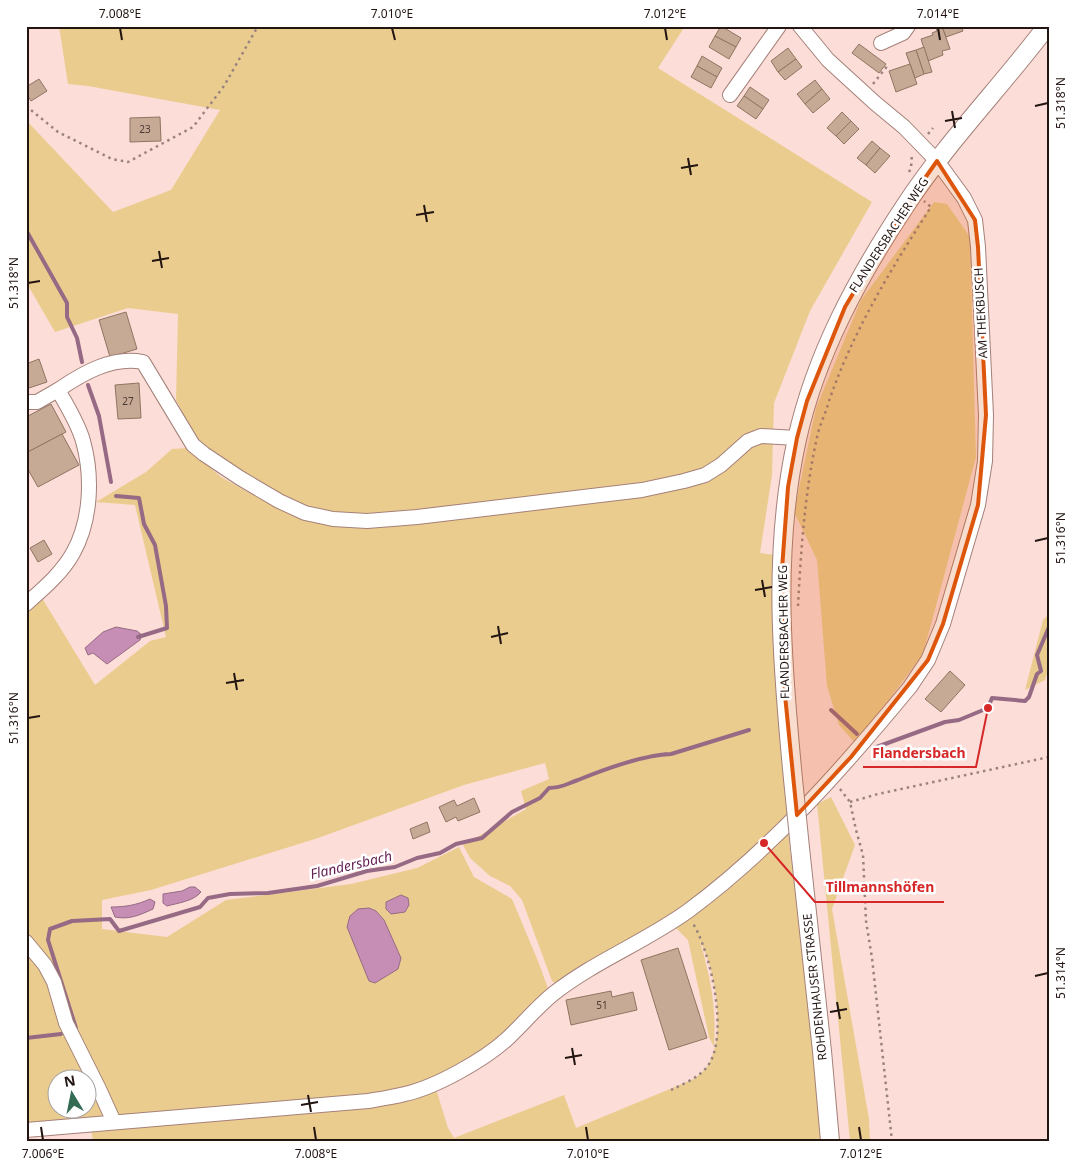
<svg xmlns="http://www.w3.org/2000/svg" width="1075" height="1167" viewBox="0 0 1075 1167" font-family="'Noto Sans',sans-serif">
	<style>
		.green { fill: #ebcc8f; fill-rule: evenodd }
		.water { fill: #c78eb5; stroke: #966a84 }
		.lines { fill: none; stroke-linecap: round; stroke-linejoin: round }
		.stream { stroke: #966a84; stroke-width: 4 }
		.building { fill: #c7aa95; stroke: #907561 }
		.minor-casing { stroke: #a48179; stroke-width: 16 }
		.major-casing { stroke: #a48179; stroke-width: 20 }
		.path { stroke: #9a837f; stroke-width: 2.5; stroke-dasharray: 2.5 4; stroke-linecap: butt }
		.minor { stroke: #fff; stroke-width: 14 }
		.major { stroke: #fff; stroke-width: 18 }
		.major-bridge-casing { stroke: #a48179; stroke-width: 20; stroke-linecap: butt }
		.major-bridge { stroke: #fff; stroke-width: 18 }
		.marked { fill: #de560c; fill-opacity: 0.2; stroke: #de560c; stroke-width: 4; stroke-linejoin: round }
		.ticks { fill: none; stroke: #221512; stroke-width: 2 }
		.labels { text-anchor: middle; stroke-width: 5; stroke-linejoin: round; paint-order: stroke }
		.number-label { font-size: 10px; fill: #4b3a33 }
		.street-label { font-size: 12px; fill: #221512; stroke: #fff }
		.water-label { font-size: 14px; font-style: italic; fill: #631f52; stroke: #fff }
		.leader { fill: none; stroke: #d62828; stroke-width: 2 }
		.callout-dot { fill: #d62828; stroke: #fff; stroke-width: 2 }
		.callout-label { font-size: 14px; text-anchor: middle; font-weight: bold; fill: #d62828; stroke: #fff; stroke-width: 5; stroke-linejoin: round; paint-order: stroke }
		.neatline { fill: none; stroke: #221512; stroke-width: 2 }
		.ticks-label { font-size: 12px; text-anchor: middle; fill: #221512 }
	</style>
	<rect width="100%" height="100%" fill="#fcddd7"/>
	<g class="green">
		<path d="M59,26h626l-27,42 214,134 -62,109 -36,92 -2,72 -12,78 14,2c-3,88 6,174 14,262l-23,22 -81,70 -127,75 -5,-3 -30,-81 -12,-14 -20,-10 -20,-18 -7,-13 63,-36 -5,-18 28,-12 -4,-16 -81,22 -146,53 -167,52 -49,10v29l65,8 59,-37 125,-16 66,-16 42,-21 15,30 38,22 26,62 11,30c-17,16 -33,33 -51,48 -37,31 -83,48 -130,57l-342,29v-172l17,18 16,56 27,20 -14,-21 -18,-55 -28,-38v-325l16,-10 53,87 55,-44 16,-4 -31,-132 -39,-3 50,-30 26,-23 16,-1 33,29 32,18 6,-10 -58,-38 -25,-47 2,-86 -50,-6 -73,24 -29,-50v-162l87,92 58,-22 49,-80 -132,-24 -20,-2zM58,1080h30v30h-30z"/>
		<path d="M934,202l13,2 23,33 6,220 -53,197 -67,90 -17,-19 -12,-39 -10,-126 -23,-48 22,-104 45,-108z"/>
		<path d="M1049,614v54l-4,12 -20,10 18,-70z"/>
		<path d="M831,797l24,48 -23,64 37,210 1,22h-20l-33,-337z"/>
		<path d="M788,832l23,190 11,119h-729l-2,-12 345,-40 12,39 6,10 110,-43 12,33 118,-49c4,-4 11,-8 14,-14 18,-30 8,-94 -8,-124 1,6 4,12 5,19 8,29 11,57 9,87l-5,-10 -21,-97 -13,-13z"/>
	</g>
	<g class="water">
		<path d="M116,627l21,4 5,4 -2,5 -33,24 -14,-11 -5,2 -3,-7 18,-16z"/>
		<path d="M190,887h5l6,5c-7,9 -23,11 -34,14l-4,-3v-9l19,-3z"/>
		<path d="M401,895l7,3 1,7 -4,7 -14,2 -5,-5v-7z"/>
		<path d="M150,899l5,3 -2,7c-13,6 -24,11 -38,8l-4,-10c14,0 26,-2 39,-8z"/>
		<path d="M369,908l7,3 8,9 17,38 -3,11 -23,14 -6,-2 -22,-54 3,-11 8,-7z"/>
	</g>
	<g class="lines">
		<g class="stream">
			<path d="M26,230l41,73v14l10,21 5,24"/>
			<path d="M88,385l11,31 12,66"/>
			<path d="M116,496l23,2 5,26 11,21 11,61 1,22 -29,9"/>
			<path d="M831,710l26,24"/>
			<path d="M874,748l71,-26 14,-2 29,-12 4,-10 33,3 4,-4 8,-23 4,-3 -4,-16 12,-28"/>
			<path d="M76,1028l-28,-88 2,-11 22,-8 38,-2 9,12 81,-24 8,-9 22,-4 38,-1 49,-7 50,-15 28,-4 22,-9 23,-5 16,-9 26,-6 30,-26 28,-14 9,-10c13,0 17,-4 29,-8 27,-11 65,-25 93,-26l78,-24"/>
			<path d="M26,1038l35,-4"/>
		</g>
	</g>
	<g class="building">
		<path d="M721,26l20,12 -5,9 -21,-11z"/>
		<path d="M936,26h6l8,23 -8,2 1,4 -15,6 -7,-22 12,-4 -1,-2 5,-2z"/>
		<path d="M942,26h19l2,5 -17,6z"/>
		<path d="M715,36l21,11 -7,12 -20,-12z"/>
		<path d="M859,44l27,20 -7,9 -27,-20z"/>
		<path d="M924,47l8,25 -8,2 -8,-24z"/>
		<path d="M788,48l8,11 -18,13 -7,-11z"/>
		<path d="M916,50l8,24 -9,4 -9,-25z"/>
		<path d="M702,56l20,12 -5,9 -20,-11z"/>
		<path d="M796,59l6,8 -17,13 -7,-8z"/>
		<path d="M910,64l7,20 -21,8 -7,-21z"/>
		<path d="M697,66l20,11 -6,11 -20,-11z"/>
		<path d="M39,79l8,12 -16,10 -5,-8v-6z"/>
		<path d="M815,80l7,9 -17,15 -8,-10z"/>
		<path d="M750,87l19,13 -6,9 -19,-13z"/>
		<path d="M822,89l8,10 -17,14 -8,-9z"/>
		<path d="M744,96l19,13 -7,10 -19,-13z"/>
		<path d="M842,112l9,9 -15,15 -9,-8z"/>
		<path d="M160,117l1,24 -31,1v-24z"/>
		<path d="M851,121l8,8 -15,15 -8,-8z"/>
		<path d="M872,141l8,7 -14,17 -9,-7z"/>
		<path d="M880,148l10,8 -15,17 -9,-8z"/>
		<path d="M126,312l11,37 -27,8 -11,-37z"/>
		<path d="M39,359l8,23 -21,7v-25z"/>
		<path d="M139,383l2,35 -23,1 -3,-34z"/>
		<path d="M51,404l15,28 -40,21v-36z"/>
		<path d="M62,434l17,31 -41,22 -12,-21v-13z"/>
		<path d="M44,540l8,14 -14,8 -8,-14z"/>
		<path d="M950,671l15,14 -24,27 -16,-13z"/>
		<path d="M474,798l6,14 -22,9 -2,-4 -10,5 -7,-15 15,-7 3,6z"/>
		<path d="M427,822l3,10 -17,7 -3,-10z"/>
		<path d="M678,948l29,90 -38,12 -28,-90z"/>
		<path d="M611,991l1,6 21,-5 4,18 -66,15 -5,-25z"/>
	</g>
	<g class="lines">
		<g class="minor-casing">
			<g id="minor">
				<path d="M881,43l22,-10 5,-7"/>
				<path d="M730,95l49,-69"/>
				<path d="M58,390c25,-17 54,-34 85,-28l50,83 11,9 36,24 39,23 26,12 28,6 34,2 50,-4 225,-27 42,-9 21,-6 16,-10 27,-24 13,-5 36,2"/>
				<path d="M26,402h11l21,-12c9,16 20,33 25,51 10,36 8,80 -10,112 -11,20 -30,36 -47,51"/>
				<path d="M26,942l19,23 9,17 12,41 33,66 15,33"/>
				<path d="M26,1130l342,-29c12,-2 25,-4 37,-7 31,-7 79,-34 102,-55 16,-15 30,-32 46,-45 42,-33 92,-52 135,-83 85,-63 155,-143 222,-224l18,-27 15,-36 35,-119 7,-44 1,-46 -8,-168 -3,-27 -11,-22 -27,-37 -33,-34 -29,-24 -47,-43 -28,-34"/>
			</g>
		</g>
		<g class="major-casing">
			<g id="major">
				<path d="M793,779c-11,-114 -21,-228 4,-340 19,-85 61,-162 108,-233 42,-64 96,-119 142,-180"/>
				<path d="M800,848l22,203 8,90"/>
			</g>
		</g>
		<g class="path">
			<path d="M873,84l15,-19"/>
			<path d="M26,106l32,26 54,27 16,3 65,-35 31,-41 34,-60"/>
			<path d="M928,134l5,-6"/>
			<path d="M909,172l2,-4 1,-15"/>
			<path d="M798,606c3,-57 7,-117 20,-173 3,-11 8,-21 11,-32 24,-70 62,-132 102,-194l-7,-6"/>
			<path d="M840,789l10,13 6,28 7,25 3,66 6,37 20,183"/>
			<path d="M850,802l28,-8 171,-37"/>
			<path d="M671,1090c12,-6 27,-12 36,-23 23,-29 4,-116 -15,-145"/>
		</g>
		<use href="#minor" class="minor"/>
		<use href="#major" class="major"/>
		<g class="major-bridge-casing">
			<path id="major-bridge" d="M793,779l7,69"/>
		</g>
		<use href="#major-bridge" class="major-bridge"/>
	</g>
	<path class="marked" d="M937,161l38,59 3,27 8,168 -8,90 -35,119 -15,36 -77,97 -54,58 -12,-120 -4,-112 7,-96 9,-49 10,-37 38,-94 61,-102z"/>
	<path class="ticks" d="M120,28l2,12M392,28l3,12M665,28l2,12M938,28l2,12M1035,106l13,-3M952,111l3,17M945,121l17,-3M688,158l3,17M681,168l17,-3M424,205l3,17M416,215l18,-3M159,251l3,17M152,261l17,-3M28,283l12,-2M1035,541l13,-3M762,580l3,17M755,590l17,-3M498,626l3,18M491,637l17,-4M234,673l3,17M226,683l18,-3M28,718l12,-2M1035,976l13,-3M837,1002l3,17M830,1012l17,-3M572,1048l3,17M565,1058l17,-3M308,1095l3,17M301,1105l17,-3M41,1127l2,13M314,1127l2,13M586,1127l2,13M859,1127l2,13"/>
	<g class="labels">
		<g class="number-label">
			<text x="145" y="133">23</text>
			<text x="128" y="405">27</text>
			<text x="602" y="1009">51</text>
		</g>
		<g class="street-label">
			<text transform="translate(889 235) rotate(-57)" y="4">FLANDERSBACHER WEG</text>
			<text transform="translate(981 313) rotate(-93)" y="4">AM THEKBUSCH</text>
			<text transform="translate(784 632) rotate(-91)" y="4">FLANDERSBACHER WEG</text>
			<text transform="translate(815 987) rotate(-96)" y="4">ROHDENHAUSER STRASSE</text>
		</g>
		<g class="water-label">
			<text transform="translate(351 865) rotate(-13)" y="5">Flandersbach</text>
		</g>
	</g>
	<path class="leader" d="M988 708L976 767H863M764 843L815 902H944"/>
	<g class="callout-dot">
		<circle cx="988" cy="708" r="5"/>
		<circle cx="764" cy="843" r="5"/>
	</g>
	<g class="callout-label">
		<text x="919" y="758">Flandersbach</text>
		<text x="880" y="892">Tillmannshöfen</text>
	</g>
	<rect width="1075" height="1167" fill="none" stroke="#ffffff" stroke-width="55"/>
	<g transform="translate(72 1094) rotate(350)"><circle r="24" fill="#ffffff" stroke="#a7a1a0"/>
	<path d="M0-4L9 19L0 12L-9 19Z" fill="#336b53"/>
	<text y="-8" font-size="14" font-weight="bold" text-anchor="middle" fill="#221512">N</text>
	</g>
	<rect x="28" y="28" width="1020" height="1112" class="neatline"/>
	<g class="ticks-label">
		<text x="120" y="18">7.008°E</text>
		<text x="392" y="18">7.010°E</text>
		<text x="665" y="18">7.012°E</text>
		<text x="938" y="18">7.014°E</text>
		<text transform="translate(1061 103) rotate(-90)" y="4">51.318°N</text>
		<text transform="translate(14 283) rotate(-90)" y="4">51.318°N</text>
		<text transform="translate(1061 538) rotate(-90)" y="4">51.316°N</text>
		<text transform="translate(14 718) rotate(-90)" y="4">51.316°N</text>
		<text transform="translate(1061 973) rotate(-90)" y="4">51.314°N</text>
		<text x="43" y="1158">7.006°E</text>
		<text x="316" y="1158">7.008°E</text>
		<text x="588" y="1158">7.010°E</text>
		<text x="861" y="1158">7.012°E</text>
	</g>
</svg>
